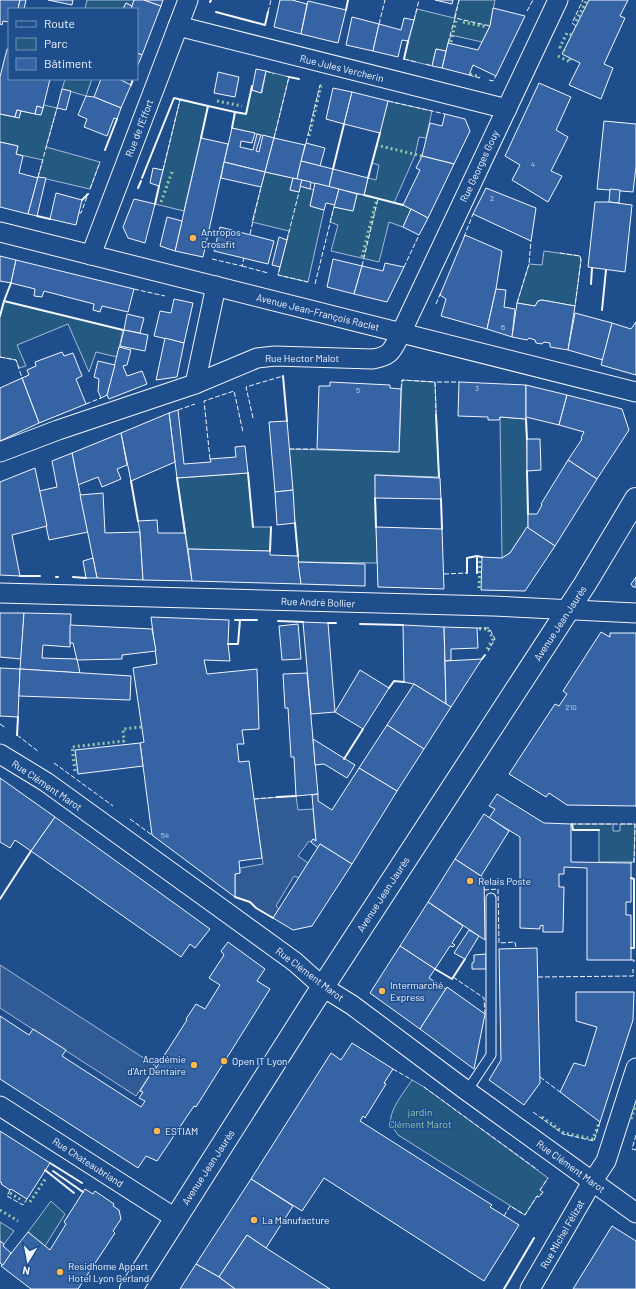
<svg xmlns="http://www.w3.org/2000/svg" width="636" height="1289" viewBox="0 0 636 1289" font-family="Barlow,sans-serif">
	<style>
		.green { fill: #245a82; stroke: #a8bbd7 }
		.parking { fill: #305b95; stroke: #a8bbd7 }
		.building { fill: #3563a3; stroke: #f2f6ff }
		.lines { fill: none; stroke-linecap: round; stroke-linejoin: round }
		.service-casing { stroke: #f2f6ff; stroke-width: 11 }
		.minor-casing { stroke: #f2f6ff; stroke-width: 21 }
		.secondary-casing { stroke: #f2f6ff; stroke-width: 24 }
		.service { stroke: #1f4e8c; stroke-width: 9 }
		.minor { stroke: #1f4e8c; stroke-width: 19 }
		.secondary { stroke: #1f4e8c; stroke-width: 22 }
		.hedge { stroke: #97c8a6; stroke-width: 3; stroke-dasharray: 2 3; stroke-linecap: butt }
		.fence { stroke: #f2f6ff; stroke-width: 1; stroke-dasharray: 5 2; stroke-linecap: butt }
		.wall { stroke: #f2f6ff; stroke-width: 2 }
		.poi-dot { fill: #ffb74d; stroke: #1f4e8c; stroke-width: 1.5 }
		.labels { text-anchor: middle; stroke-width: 3; stroke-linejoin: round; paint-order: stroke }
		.number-label { font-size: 8px; fill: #c3d1e8 }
		.street-label { font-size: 10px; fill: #f2f6ff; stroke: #1f4e8c }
		.poi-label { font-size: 10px; fill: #f2f6ff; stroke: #1f4e8c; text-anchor: start }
		.park-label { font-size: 10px; fill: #97c8a6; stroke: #1f4e8c }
	</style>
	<rect width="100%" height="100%" fill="#1f4e8c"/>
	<g class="green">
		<path d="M87,0h47l-2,6 -6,-3 -3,6h-38z"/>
		<path d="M459,0h36l-5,26 -8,16 -31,-7 -5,16 -10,-2 -4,17 -28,-7 13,-50 37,9z"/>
		<path d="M266,71l23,6 -15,61 -42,-10 3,-16 11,2 5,-24 11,3z"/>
		<path d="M65,79h27l-6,17 -24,-7z"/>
		<path d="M180,100l28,6 -24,105 -29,-7z"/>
		<path d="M388,101l44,10 -6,27 -7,-1 -4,18 -21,48 9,2 8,4 -8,18 -14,-5 -10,40 -48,-11 7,-26 -8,-3 4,-15 19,4 4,-17 7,1 4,-17 8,2 3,-15 -7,-2z"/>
		<path d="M44,105l13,3 -11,39 54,15 -10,27 -52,-12 5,-17 -27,-6 2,-8 -18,-4v-28l19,4 2,-7 20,4z"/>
		<path d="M265,172l28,6 -3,12 9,2 1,-6 14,4 -4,16 14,4 -16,72 -30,-7 11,-44 -37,-9z"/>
		<path d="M544,251l36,5 1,4 -6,46 -33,-6 -4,1 -3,5 -18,-3 12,-39 13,1z"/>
		<path d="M4,301l119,29 -6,27 -21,-5 -7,20 -21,-48 -51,21 9,21 -7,2 -3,-8 -16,-3v-41z"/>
		<path d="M402,380l33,2 4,95 -64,-2 2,88 -79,-1 -9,-113 110,3z"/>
		<path d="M500,417l26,2 2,95v14h-1l-17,25 -8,5z"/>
		<path d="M248,473l5,54h18l-1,24 -82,-2 -11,-71z"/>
		<path d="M572,824h41v7h7v-7h15l-1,38h-35v-32h-26z"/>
		<path d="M412,1080l12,7 124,91 -8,12 3,2 -4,5 -2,-1 -12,19 -127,-80c-2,-4 -6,-7 -7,-11 -3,-13 14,-33 21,-44z"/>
		<path d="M51,1201l14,13 -20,32 -17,-14z"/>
		<path d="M0,1222l14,9 -10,13 -4,-3z"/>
	</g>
	<g class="parking">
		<path d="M296,796l2,14 15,-1 3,32 -3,-2 -2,3 -2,-1 -11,15 10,7 -9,15 -5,-2 -18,30 3,3 -6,9 -17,-10 -6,-6 -15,-5v-23l5,-1v-5l23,-4 -9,-65z"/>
		<path d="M0,965l156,101 -20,30 -136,-88z"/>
	</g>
	<g class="building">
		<path d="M0,0h20l-2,9h-9v13l-6,-1 -1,4 -2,-1z"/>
		<path d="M20,0h6l-2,9h-6z"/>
		<path d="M48,0h25l-1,5z"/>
		<path d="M134,0h10l17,6 -19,49 -5,-2v-44h-6z"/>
		<path d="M144,0h19l-2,6z"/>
		<path d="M280,0h12l15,4 -6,30 -27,-7z"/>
		<path d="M435,0h18l-1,4z"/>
		<path d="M589,0h39l-8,16 5,2 -21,46 9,4 -12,31 -32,-14 11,-22 -18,-9z"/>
		<path d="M308,1l38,9 -8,33 -37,-9z"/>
		<path d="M126,3l6,3 -1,3h-8z"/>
		<path d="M493,8l32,8 -29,60 -23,-11 -4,10 -27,-7 6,-25 30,7 12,-24z"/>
		<path d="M352,17l27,7 -6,27 -27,-6z"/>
		<path d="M404,18l10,2 -6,21 -6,-1 -4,17 -25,-6 6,-27 22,6z"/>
		<path d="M7,49h2v30h41l-7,29 -6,-2 -2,8 -18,-4 -2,7 -15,-3v-37z"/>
		<path d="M436,49l10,2 -4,17 -10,-2z"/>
		<path d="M137,53l5,2 -5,12z"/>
		<path d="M256,69l10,2 -5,22 -9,-3z"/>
		<path d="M218,72l21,5 -4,20 -21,-4z"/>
		<path d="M101,79h20v1l10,5 -10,23 -27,-11z"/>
		<path d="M539,83l32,14 -15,33 12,7 -17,34 11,5 -14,26 -36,-22 8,-15 -15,-9z"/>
		<path d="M333,88l19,4 -8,32 -18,-5z"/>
		<path d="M62,89l9,2 -5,19 -9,-2z"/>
		<path d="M352,92l36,9 -8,32 -36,-9z"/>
		<path d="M86,96l8,1 27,11 -4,11 -3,-1 -7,18 -23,-9 3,-8 -9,-4z"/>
		<path d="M37,106l6,2 -2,7 -6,-1z"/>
		<path d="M17,110l4,1 -2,7 -4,-1z"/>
		<path d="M445,114l20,5 5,12 -16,33 -32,-8 8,-33 12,3z"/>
		<path d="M604,121l32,3v43l-3,25 -36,-3z"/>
		<path d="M232,128l23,5 -3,10 -11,-2 -1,6 13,3 4,-16 4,1 -5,16 3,1 4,-17 11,3 -9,34 -41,-10z"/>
		<path d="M201,138l27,6 -25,113 -28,-6z"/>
		<path d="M274,138l31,7 -8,34 -32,-7z"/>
		<path d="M0,142l18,4 -2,8 7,2 -4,17 19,5 -10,36 -28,-7z"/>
		<path d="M306,143l19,5 -5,18 -19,-5z"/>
		<path d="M422,156l32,8 -26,54 -25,-13 17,-35 -4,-2z"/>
		<path d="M301,161l32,8 -4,18 -32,-8z"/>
		<path d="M224,162l41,10 -4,15 -40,-9z"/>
		<path d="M153,168l10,2 -4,16 -9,-3z"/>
		<path d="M333,169l35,9 -4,17 -35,-8z"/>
		<path d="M38,177l8,1 -9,38 -9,-2z"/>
		<path d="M293,178l9,2 -3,12 -9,-2z"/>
		<path d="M302,180l9,2 -1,7 -10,-3z"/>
		<path d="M315,183l24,6 -4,16 -9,-2 -2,7 -14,-4z"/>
		<path d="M486,188l50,20 -5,33 -58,-27z"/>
		<path d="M339,189l18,5 -4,17 -19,-4z"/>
		<path d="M610,189l10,1 -1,13 -10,-1z"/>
		<path d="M56,193l26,7 -6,25 -26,-6z"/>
		<path d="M134,199l21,5 -10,39 -17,-5 -5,-11z"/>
		<path d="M595,202h14l23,3 -7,67 -37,-5z"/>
		<path d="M411,209l17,9 -9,17 -16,-8z"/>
		<path d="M167,217l15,4 -7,30 -15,-5z"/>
		<path d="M220,227l54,14 -6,23 -54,-13z"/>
		<path d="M465,235l37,16 -6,38 -9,40 -46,-13 5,-17 -6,-4z"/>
		<path d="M279,237l8,3 -7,27 -8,-2z"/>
		<path d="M0,256l16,4 -5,23 -11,-2z"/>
		<path d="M333,259l29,7 -8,28 -27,-7z"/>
		<path d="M16,260l118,29 -6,23 -26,-6 -2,6 -7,-2 1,-6 -50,-13 -2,6 -8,-1 1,-7 -24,-6z"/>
		<path d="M385,263l19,4 -17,35 -33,-8 8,-28 21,5z"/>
		<path d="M496,289l10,1 -2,17 11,2 -3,28 -25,-8z"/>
		<path d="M174,299l19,4 -9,40 -30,-7 6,-25 11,2z"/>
		<path d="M542,300l33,6 -7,44 -18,-3v-4l-6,-1 -2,2 -6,-1 -1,-3 -6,-2 -2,2 -15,-3 5,-34 18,3 3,-5z"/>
		<path d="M575,313l37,10 -9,37 -35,-10z"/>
		<path d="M127,314l17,4 -4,15 -16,-3z"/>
		<path d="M636,322v53l-35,-10 11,-42 19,6z"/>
		<path d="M124,330l24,5 -3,16 -25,-5z"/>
		<path d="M165,338l19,5 -7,34 -21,3z"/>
		<path d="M119,347l12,3 -4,15 -4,1 4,10 15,-5 5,13 -38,15 -2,-4z"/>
		<path d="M62,352l2,4 9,-3 9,23 -6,3 10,25 -47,19 -17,-45 7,-3 -2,-5 9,-4 -1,-4z"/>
		<path d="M98,361l17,4 -8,30 -6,3 -3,-7 1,-12 -5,-2z"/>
		<path d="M22,378l17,45 -39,18v-53z"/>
		<path d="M330,382l60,3v3l11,1 -2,63 -82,-3 2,-63h11z"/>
		<path d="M459,382l67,3v34l-26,-2 -1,3h-11v-3l-30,-1z"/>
		<path d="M526,385l41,10 -8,30 -33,-8z"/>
		<path d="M567,395l55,14 7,21 -32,49 -29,-19 14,-21 -1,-1 3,-6 -25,-7z"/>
		<path d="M178,410l6,54 27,-2 -1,-3 26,-2 -1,-10 10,-1 3,27 -71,5 -8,-65z"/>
		<path d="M169,413l6,49 -44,19 -10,-48z"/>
		<path d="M287,421l6,69 -18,2 -6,-70z"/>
		<path d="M121,433l6,32 -10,4 4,10 -19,8 -4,-10 -20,8 -6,-32z"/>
		<path d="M527,439h13l1,31 -14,1z"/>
		<path d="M72,453l16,79 -39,8 -10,-49 18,-4 -5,-26z"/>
		<path d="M568,460l29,19 -42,67 -27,-18v-14h9l5,-9 -1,-1z"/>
		<path d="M35,468l12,58 -35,9 8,41 -20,-1v-93z"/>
		<path d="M375,475l65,3 1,21 -66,-1z"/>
		<path d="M293,490l2,33 -18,2 -2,-33z"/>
		<path d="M103,493l2,40 35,-1 3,48 -46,-2 -17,-83z"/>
		<path d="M157,520l1,13h27l7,48 -49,-1 -3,-48 -2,-11z"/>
		<path d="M376,527l66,2 2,60 -66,-2z"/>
		<path d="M527,527l28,19 -30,45 -44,-1 1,-33 20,1 8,-5z"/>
		<path d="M188,549l82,2v4l28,1 3,28 -109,-3z"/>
		<path d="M93,558l4,20h-11l-3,-17z"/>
		<path d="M298,562l67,2v22l-64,-2z"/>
		<path d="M636,577v10h-3l-2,-3z"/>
		<path d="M0,613h24l-3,46 -21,-2z"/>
		<path d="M24,613l47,1 -1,33 -27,-2 -1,13 35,1 3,14 -60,-4z"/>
		<path d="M151,617l78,3 -1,24 2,17 -26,-1 3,14 50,-5 2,60 -17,1 2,14h-7l2,18 10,-1 13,97 -23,3 1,12 -5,1v23l-83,-62 -12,-92 4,-1 -11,-74 24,-4z"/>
		<path d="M303,622l25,1 7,89 -24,2z"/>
		<path d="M298,624l3,35 -19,1 -3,-34z"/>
		<path d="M70,625l82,4 4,22 -34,4v4l-45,1 -4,-17h-3z"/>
		<path d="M403,625l41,2 2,77 -32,-20 -10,-2z"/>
		<path d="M444,627l33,1 1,20 -27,1v11l-6,1z"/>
		<path d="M601,632l9,5v-4h26v173l-69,-1 -18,-12 -3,4 -37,-23 46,-70 4,2 8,-12 -4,-3z"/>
		<path d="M482,659l-31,48 -5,-3 -1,-43z"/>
		<path d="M0,668l20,1 -2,48 -18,-1z"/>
		<path d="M20,669l111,7 -1,24 -111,-4z"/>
		<path d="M360,670l29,18 -26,41 -28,-17z"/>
		<path d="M307,673l11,121 -22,2 -2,-39h-3l-3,-49h-3l-2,-34z"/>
		<path d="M414,684l37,23 -27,42 -37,-24z"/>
		<path d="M387,725l37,24 -27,42 -38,-23z"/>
		<path d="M313,739l42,26 -8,13 -23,-14 -9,1z"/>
		<path d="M140,743l3,23 -65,8 -3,-24z"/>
		<path d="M359,768l38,23 -45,73 -32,-20 -2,4 -7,-6 2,-3 3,2 -4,-46 6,-1v7l14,9z"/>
		<path d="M0,778l55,39 -24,34 -16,-11 -5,8 -10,-6z"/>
		<path d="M497,794l47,29 27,1v38l60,1v39h-5v13h5v45h-44v-92l-23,-1v7h-5v13h5l-1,45h-20v-7l-3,1v3l-20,-1v-91l-31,-19 6,-9 -6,-3z"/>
		<path d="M484,814l25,17 -28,45 -26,-17z"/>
		<path d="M55,817l155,112 -15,19 -5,-4 -9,13 -150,-106z"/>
		<path d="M320,844l32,20 -40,62 -19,4 -20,-12z"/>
		<path d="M455,859l29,19 1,62 -57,-38z"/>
		<path d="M428,902l35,24 -11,17 3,2 -2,2 -3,-1 -15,23 -35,-23z"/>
		<path d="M469,930l10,6 -14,23 -11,-6z"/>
		<path d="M228,942l37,27 -8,12 13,8 -74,118 -2,-1 -37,55 -11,-5 -8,12 -138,-89v-63l29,19 4,-6 33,21 -4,6 79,51 4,-6 -6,-3 4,-6 -3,-1 10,-16 1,1 36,-56 -1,-1 10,-15 9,5 15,-24 -11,-7 15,-23 -3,-4z"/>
		<path d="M400,946l35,23 -6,9 17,11 -26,40 -50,-36z"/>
		<path d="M537,948l3,135 -16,22 -35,-25 12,-20 -2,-111z"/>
		<path d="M486,954v15h-14v-6l2,-1v-7z"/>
		<path d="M447,987l38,27 -11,55 -54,-40z"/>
		<path d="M576,992h58l-1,28 -33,102 -40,-30 14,-29 11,3 12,-39 -21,-6z"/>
		<path d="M352,1043l41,26 -9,14 2,1 -21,34 -2,-2 -3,5 132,84 -2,2 29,18 -35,56 -160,-103 -22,33 -51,-32 80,-126 10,7z"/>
		<path d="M0,1131l50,32 -23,36 -16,-10 -1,1 -9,-6 1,-1 -2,-1z"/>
		<path d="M251,1179l42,27 -27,42 -19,-13 -28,42 -23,-13z"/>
		<path d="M85,1189l8,5 2,-3 19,13 -1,2 6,4 2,9 -8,12 2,2 -37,56h-47l-30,-23 27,-34 22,18 16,-26 -2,-2z"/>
		<path d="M612,1226l24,15v48h-63z"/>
		<path d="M247,1235l19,13 64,41h-95l-16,-12z"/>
		<path d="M0,1241l4,3 -1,2 8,7 -8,12 -3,-2z"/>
		<path d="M196,1264l23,13 16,12h-55z"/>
	</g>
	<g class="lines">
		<g class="service-casing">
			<path id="service" d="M467,1091l24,-36v-157"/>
		</g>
		<g class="minor-casing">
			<g id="minor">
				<path d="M178,26l329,83"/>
				<path d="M0,232l636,160"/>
				<path d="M91,255l97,-255"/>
				<path d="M195,384l21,-98"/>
				<path d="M0,452l58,-22 137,-46 62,-26 18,-2 97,3c20,-3 20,-9 29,-26l157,-333"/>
				<path d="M0,593l493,13 143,7"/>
				<path d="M0,754l46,28 187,135 62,45 28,25 29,18 115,86 169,122"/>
				<path d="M0,1106l175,112"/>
				<path d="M530,1289l62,-107 14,-21 30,-93"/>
			</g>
		</g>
		<g class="secondary-casing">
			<path id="secondary" d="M131,1289l182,-287 272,-418 51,-85"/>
		</g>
		<use href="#service" class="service"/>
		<use href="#minor" class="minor"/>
		<use href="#secondary" class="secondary"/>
		<g class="hedge">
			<path d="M576,21l11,-21"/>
			<path d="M463,22l24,5"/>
			<path d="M451,42l5,-21"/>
			<path d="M565,51l-5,-4 7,-14 5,2"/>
			<path d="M558,56l12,6v-6"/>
			<path d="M470,74l10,3"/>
			<path d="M217,101l25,5"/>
			<path d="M309,136l12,-50"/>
			<path d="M376,145l46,11"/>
			<path d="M161,202l11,-30"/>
			<path d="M362,257l14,-55"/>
			<path d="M479,588l1,-30"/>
			<path d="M479,629h9l5,10 -6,10"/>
			<path d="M75,771l-3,-24 52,-6 -1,-12 19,-2"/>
			<path d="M542,1117l22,16 29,6 6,-16"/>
			<path d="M631,1119l5,-15"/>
			<path d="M10,1193l13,8"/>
			<path d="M30,1202l16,-24"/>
			<path d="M0,1210l18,11"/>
		</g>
		<g class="fence">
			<path d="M527,11l6,-11"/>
			<path d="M268,12l3,-12"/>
			<path d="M455,18l4,-18"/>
			<path d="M414,20l5,-20"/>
			<path d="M379,24l6,-24"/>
			<path d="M576,26l-4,-3 11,-23"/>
			<path d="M448,43l7,-25 35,8"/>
			<path d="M404,59l12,3"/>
			<path d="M426,64l6,2"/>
			<path d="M266,71l8,3"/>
			<path d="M469,75l11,3"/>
			<path d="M489,80l4,1 3,-5"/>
			<path d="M388,101l57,13"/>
			<path d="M274,138l15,-61 -3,-1"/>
			<path d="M306,143l14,-58h3"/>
			<path d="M163,170l17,-70"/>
			<path d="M38,177l19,-69"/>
			<path d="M90,189l10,-27"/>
			<path d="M79,213h2l7,-19"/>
			<path d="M250,234l11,-47"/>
			<path d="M464,237l9,-23"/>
			<path d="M287,240l12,-48"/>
			<path d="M560,253l20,3 1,4 -6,46"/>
			<path d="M212,259l30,7 2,-8"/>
			<path d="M242,266l26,7"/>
			<path d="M362,266l16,-67"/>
			<path d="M280,267l-2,8 30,7"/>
			<path d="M404,267l15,-32"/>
			<path d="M315,284l19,-77"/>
			<path d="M134,289l31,7"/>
			<path d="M517,303l12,-39 2,-23"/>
			<path d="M436,304l5,-12"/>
			<path d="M0,357l16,3 6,18"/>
			<path d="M401,389l1,-9 33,2"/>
			<path d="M86,404l15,-6"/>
			<path d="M178,410l17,-6"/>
			<path d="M436,415l-1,-33h24"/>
			<path d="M253,418l-7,-31 37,-11"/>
			<path d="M289,449h28"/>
			<path d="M210,459l-6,-58 30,-10 9,41"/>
			<path d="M444,574l23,-1"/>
			<path d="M477,628h12l6,11 -7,12"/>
			<path d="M0,724l6,4"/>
			<path d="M17,735l22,17"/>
			<path d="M54,763l59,43"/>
			<path d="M254,799l23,-2"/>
			<path d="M130,819l22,16"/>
			<path d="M571,824h64l-1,39h-3"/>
			<path d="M484,890l14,-1 1,54 16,-1 1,6"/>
			<path d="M631,960h3v3"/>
			<path d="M453,977l31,21 1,16"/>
			<path d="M538,977l95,-1v-7"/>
			<path d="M393,1069l19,11"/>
			<path d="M540,1077l20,15"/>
			<path d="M424,1087l114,83"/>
			<path d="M533,1112l30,22 31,7 6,-19"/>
			<path d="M636,1135l-4,14 4,1"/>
			<path d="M10,1190l-3,6 16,9 4,-6"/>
			<path d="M504,1216l6,-10 15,9 12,-19 2,1 4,-5 -3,-2 8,-12"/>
		</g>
		<g class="wall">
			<path d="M210,2l1,-2"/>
			<path d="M346,10l2,-10"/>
			<path d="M216,12l49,13 3,-13"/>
			<path d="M404,59l4,-18"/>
			<path d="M289,77l10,2"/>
			<path d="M131,85l2,-6"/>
			<path d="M235,112l11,2 6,-28"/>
			<path d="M201,138l7,-32 27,6 -3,16"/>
			<path d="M105,150l12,-31"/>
			<path d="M333,169l11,-45"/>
			<path d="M142,178l32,-80 34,8"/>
			<path d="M368,178l12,-45"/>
			<path d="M138,188l3,-7"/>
			<path d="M364,195l39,10"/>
			<path d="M82,200l6,-6"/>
			<path d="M155,204l4,-18"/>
			<path d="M37,216l13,3"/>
			<path d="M591,284l1,-16"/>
			<path d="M4,301l7,-18"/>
			<path d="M602,310l4,-40"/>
			<path d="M0,316l4,-15 119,29"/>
			<path d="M283,376l4,45"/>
			<path d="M436,415l3,62"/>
			<path d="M526,419l1,20"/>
			<path d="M527,471l1,43"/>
			<path d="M248,473l5,54"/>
			<path d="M177,478l8,55"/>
			<path d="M131,481l7,40"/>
			<path d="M375,498l1,29"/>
			<path d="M441,499l1,30"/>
			<path d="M295,523l3,33"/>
			<path d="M270,551l1,-24"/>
			<path d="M467,573v-15l10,-2 5,1"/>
			<path d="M477,573v-17"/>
			<path d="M20,576h20"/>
			<path d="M56,577h2"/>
			<path d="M73,577l13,1"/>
			<path d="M235,620h22"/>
			<path d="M278,621l25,1"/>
			<path d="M328,623h8"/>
			<path d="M360,624l43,1"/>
			<path d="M228,644h10l2,-24"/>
			<path d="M482,659l3,-4"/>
			<path d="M389,688l5,-7 10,1"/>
			<path d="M17,735l1,-18"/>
			<path d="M344,759l19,-30"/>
			<path d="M277,797l19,-1"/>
			<path d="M572,824l1,6h26"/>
			<path d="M235,897l15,5 6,6 17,10"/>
			<path d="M0,899l31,-48"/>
			<path d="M631,948h3v-69l-3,-1"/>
			<path d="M435,969l17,10 13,-20"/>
			<path d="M50,1163l32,20"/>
			<path d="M45,1170l29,23"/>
			<path d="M53,1171l30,21"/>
			<path d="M504,1289l30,-51"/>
		</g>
	</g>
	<g class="poi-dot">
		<circle cx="193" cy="238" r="4"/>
		<circle cx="470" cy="881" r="4"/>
		<circle cx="382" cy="991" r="4"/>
		<circle cx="224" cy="1061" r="4"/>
		<circle cx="194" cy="1065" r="4"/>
		<circle cx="157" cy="1131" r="4"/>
		<circle cx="254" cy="1220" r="4"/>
		<circle cx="60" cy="1272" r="4"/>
	</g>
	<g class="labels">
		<g class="number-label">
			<text x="533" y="167">4</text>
			<text x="492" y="201">2</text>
			<text x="503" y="330">6</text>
			<text x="477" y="391">3</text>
			<text x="358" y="393">5</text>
			<text x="571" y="710">210</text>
			<text x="165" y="838">54</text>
		</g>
		<g class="street-label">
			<text transform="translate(342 68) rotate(14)" y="4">Rue Jules Vercherin</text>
			<text transform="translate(139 128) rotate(-69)" y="4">Rue de l'Effort</text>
			<text transform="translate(479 166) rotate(-65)" y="4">Rue Georges Gouy</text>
			<text transform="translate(318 312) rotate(14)" y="4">Avenue Jean-François Raclet</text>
			<text x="302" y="362">Rue Hector Malot</text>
			<text transform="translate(318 602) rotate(2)" y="4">Rue André Bollier</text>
			<text transform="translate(560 623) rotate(-57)" y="4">Avenue Jean Jaurès</text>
			<text transform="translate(47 785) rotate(34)" y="4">Rue Clément Marot</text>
			<text transform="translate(383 894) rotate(-57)" y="4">Avenue Jean Jaurès</text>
			<text transform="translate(310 974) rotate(37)" y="4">Rue Clément Marot</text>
			<text transform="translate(88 1162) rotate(33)" y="4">Rue Chateaubriand</text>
			<text transform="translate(571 1166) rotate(36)" y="4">Rue Clément Marot</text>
			<text transform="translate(208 1167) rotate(-57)" y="4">Avenue Jean Jaurès</text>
			<text transform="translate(562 1234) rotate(-60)" y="4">Rue Michel Félizat</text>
		</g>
		<g class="poi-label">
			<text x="201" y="236">Antropos<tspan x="201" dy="12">Crossfit</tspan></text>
			<text x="478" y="885">Relais Poste</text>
			<text x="390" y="989">Intermarché<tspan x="390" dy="12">Express</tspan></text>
			<text x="186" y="1063" text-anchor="end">Académie<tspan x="186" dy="12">d'Art Dentaire</tspan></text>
			<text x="232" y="1065">Open IT Lyon</text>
			<text x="165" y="1135">ESTIAM</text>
			<text x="262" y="1224">La Manufacture</text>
			<text x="68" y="1270">Residhome Appart<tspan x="68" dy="12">Hotel Lyon Gerland</tspan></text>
		</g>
		<g class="park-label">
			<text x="420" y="1116">jardin<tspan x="420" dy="12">Clément Marot</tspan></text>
		</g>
	</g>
	<rect x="8" y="8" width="130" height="72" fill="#1f4e8c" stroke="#7391ba"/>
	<rect x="16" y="21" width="20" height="6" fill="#1f4e8c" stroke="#7391ba"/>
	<text x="44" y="28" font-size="12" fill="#f2f6ff">Route</text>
	<rect x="16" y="38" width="20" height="12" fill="#245a82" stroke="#7391ba"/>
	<text x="44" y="48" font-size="12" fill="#f2f6ff">Parc</text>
	<rect x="16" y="58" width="20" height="12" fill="#3563a3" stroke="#7391ba"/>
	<text x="44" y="68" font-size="12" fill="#f2f6ff">Bâtiment</text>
	<g transform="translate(28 1261) rotate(190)" stroke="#1f4e8c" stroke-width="3" paint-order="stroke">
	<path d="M0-3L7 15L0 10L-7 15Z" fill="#f2f6ff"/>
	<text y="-6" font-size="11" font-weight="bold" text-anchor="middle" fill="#f2f6ff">N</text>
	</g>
</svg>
